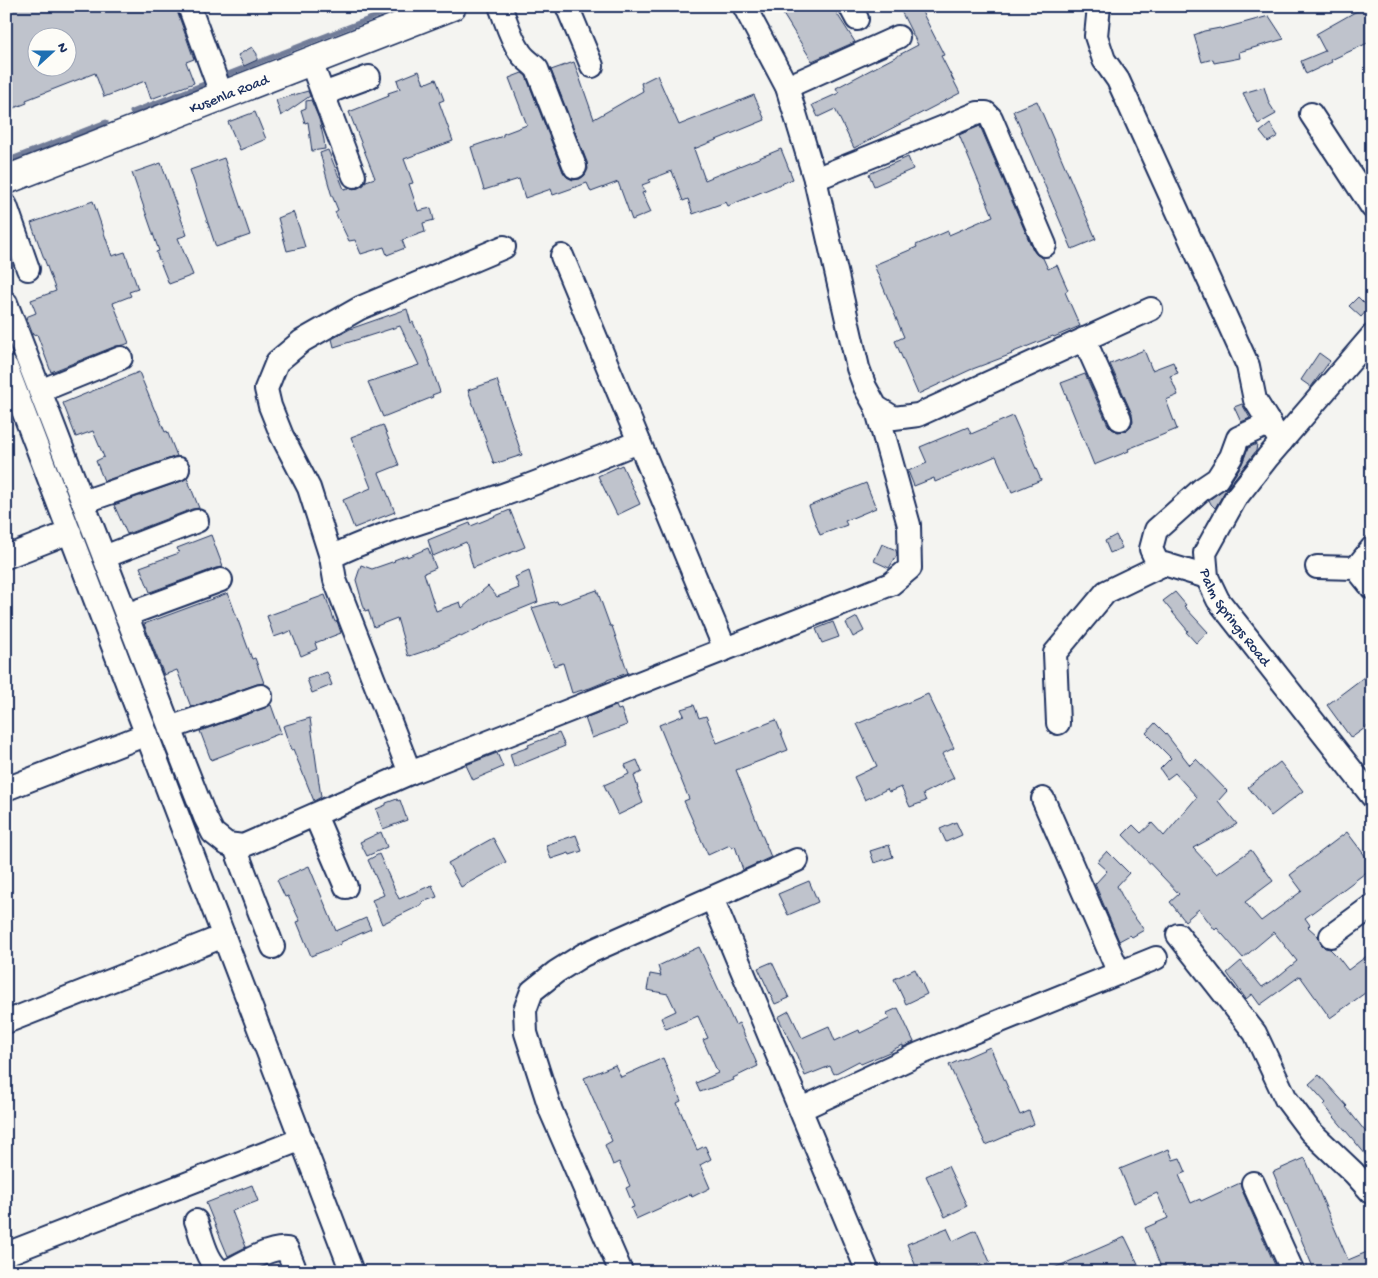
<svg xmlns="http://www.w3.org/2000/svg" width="1378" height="1278" viewBox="0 0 1378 1278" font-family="'Gochi Hand',sans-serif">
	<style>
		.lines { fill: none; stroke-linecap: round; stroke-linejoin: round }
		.stream { stroke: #717c98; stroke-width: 5 }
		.building { fill: #bfc3cc; stroke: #1b2f5e; fill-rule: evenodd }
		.minor-casing { stroke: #1b2f5e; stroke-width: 26 }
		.major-casing { stroke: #1b2f5e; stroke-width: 31 }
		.minor { stroke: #fdfcf7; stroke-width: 22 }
		.major { stroke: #fdfcf7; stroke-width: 28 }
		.labels { text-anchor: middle; stroke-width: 4.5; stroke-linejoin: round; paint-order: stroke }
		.street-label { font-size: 15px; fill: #1b2f5e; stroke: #fdfcf7 }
	</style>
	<rect width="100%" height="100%" fill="#f4f4f1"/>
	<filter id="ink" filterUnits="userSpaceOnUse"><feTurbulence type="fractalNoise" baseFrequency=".02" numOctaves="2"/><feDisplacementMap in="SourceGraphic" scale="10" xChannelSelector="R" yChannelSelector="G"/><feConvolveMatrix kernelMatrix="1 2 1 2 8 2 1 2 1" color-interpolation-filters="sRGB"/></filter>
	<g filter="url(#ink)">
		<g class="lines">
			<g class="stream">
				<path d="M228,74l174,-68"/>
				<path d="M132,112l72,-28"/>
				<path d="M6,161l100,-39"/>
			</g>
		</g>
		<g class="building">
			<path d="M6,6h170l1,5 17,48 -8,3 8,21 -43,16 -6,-18 -41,16 -9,-24 -69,27 1,3 -21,8zM38,38h30v30h-30z"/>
			<path d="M778,6h54l23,36 -43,19z"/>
			<path d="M911,6h8l25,49 -3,1 19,37 -106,55 -19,-39 -17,8 -6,-12 27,-12 -3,-5 82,-43 -17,-34z"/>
			<path d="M1369,7l3,9v25l-41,19 1,2 -26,12 -5,-13 24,-10 -9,-17 39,-22z"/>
			<path d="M1269,16l15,23 -45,13 1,6 -26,5 -1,-4 -11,3 -8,-27 10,-4 16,-3 1,1z"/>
			<path d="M252,47l5,7v6l-13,6 -6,-11z"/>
			<path d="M574,62l20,57 49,-28 -2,-8 16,-8 22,50 75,-30 11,25 -71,29 11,31 76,-31 12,30 -65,27 -2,-4 -33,12 -5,-15 -5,2 -11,-30 -23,9 1,2 -8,3 3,7 -3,1 9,19 -19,8 -14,-38 -27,10 -4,-9 -34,12 -2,-6 -26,9 -6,-19 -35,11 -13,-43 32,-11v-2l24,-9 -18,-47 13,-5 4,3 37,96 4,5 6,3 7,-1 5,-4 3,-6 -1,-7 -36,-92z"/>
			<path d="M419,71l5,13 12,-5 8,21 -5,2 14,39 -49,18 9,24 -4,1 9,27 13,-3 3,12 -11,3 2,9 -23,8 3,8 -18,7 -3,-8 -23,7 -6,-14 -6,1 -14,-29 3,-2 -7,-17 -11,-40 8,-3 16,39 4,-1 4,1 6,-1 6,-3 2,-4 9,-3 -26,-66 40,-16 -1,-3 12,-4 -3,-9z"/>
			<path d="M1264,87l5,16 7,11 -18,10 -15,-31z"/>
			<path d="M308,91l2,5 -29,20 -5,-16z"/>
			<path d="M311,100l8,19 5,21 1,9 -13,2 -4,-29 -3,1 -4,-13 5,-2v-7z"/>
			<path d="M1037,101l59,138 -24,10 -59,-138z"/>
			<path d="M255,112l11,27 -26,11 -12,-28z"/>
			<path d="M1270,124l8,12 -10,6 -8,-10z"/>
			<path d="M980,126l53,124 4,5 6,3 5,11 9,-4 11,25 -3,2 15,34 -26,11 -1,-1 -42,17 1,1 -42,16 -52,24 -23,-53 9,-4 -30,-72 43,-18 -1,-2 32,-14 1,4 44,-19 -34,-81z"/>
			<path d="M908,157l5,12 -39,17 -5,-12z"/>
			<path d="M224,158l26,77 -34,12 -26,-77z"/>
			<path d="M161,163l26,72 -9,3 15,37 -24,9 -13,-32 3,-1 -27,-78z"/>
			<path d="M93,201l19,55 13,-4 13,37 -9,3 2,4 -18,7 16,40 -5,2 -8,1 -65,26 -14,-38 -4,1 -7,-18 10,-4 -5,-13 25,-9 -25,-68z"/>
			<path d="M293,212l6,15 6,20 -18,4 -9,-33z"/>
			<path d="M1358,297l11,11 -8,9 -12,-11z"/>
			<path d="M407,309l4,14 2,-1 5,12h2l20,58 -8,3 1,2 -50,20 -15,-35 51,-17 -19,-39 -66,21 -2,-8 18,-10z"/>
			<path d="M1144,350l8,20 21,-8 5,11 -8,3 8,19 -12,5 11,29 -49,20 1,2 -35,14 -33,-82 24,-9 23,51 4,4 6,3 7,-1 6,-5 2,-5 -1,-7 -22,-50z"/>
			<path d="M1319,353l11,8 -19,26 -10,-7z"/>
			<path d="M139,372l16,39 1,-1 9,22 2,-1 10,25 -73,25 -8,-20 8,-4 -11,-26 -17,6 -13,-34z"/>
			<path d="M497,380l25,75 -28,9 -26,-74z"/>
			<path d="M1242,404l8,14 -9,4 -7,-15z"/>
			<path d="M1013,416l28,64 -29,12 -16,-36 -61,26 -1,-4 -20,8 -6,-15 19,-8 -7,-16 48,-20 3,7z"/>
			<path d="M383,425l16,40 -20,8 16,39 -41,16 -11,-28 28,-12 -20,-51z"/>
			<path d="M1257,444l-1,7 -31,40 -10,17 -4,-4 -2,-4 19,-14 14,-22 6,-16z"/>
			<path d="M622,465l18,39 -23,11 -19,-39z"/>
			<path d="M187,478l12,30 -7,1 -65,25 -13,-29 68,-24z"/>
			<path d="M866,483l10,25 -31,13 2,4 -27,10 -11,-29z"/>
			<path d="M510,510l15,37 -52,21 -7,-26 -33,14 -5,-16 42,-17 1,3z"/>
			<path d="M211,535l12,32 -7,1 -66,24 -10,-25 39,-14 -2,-5z"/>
			<path d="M1116,535l6,13 -12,5 -5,-12z"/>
			<path d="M882,544l14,6 1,5 -8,13 -15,-7z"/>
			<path d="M428,548l8,20 -12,5 12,38 24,-9 2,6 26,-22 9,11 22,-9 -4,-11 14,-6 9,31 -44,18 -33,17 -1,-2 -35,16 -15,5v-1l-2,1 -11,-38 -23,9 -6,-17 -3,1 -9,-31 5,-15 11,4 23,-8 -1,-1 13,-5v2z"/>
			<path d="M597,590l13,36h2l16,47 -21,7v1l-17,7 -18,5 -9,-30 -9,3 -22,-58 25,-7 1,3z"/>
			<path d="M1175,592l11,13 -2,1 24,26 -12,11 -10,-11 2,-1 -25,-30z"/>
			<path d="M228,593l24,66 3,-1 9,25 -7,1 -66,23 -14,-37 -13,5 -20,-51z"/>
			<path d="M325,595l10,27 2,-1 4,12 -26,10 2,6 -16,7 -10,-25 -17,6 -7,-21z"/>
			<path d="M857,617l7,14 -11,6 -7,-14z"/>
			<path d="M833,622l6,15 -17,6 -6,-14z"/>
			<path d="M1372,671v52l-21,15 -24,-33z"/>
			<path d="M327,672l5,13 -20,8 -5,-14z"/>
			<path d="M928,694l26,54 -12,6 12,24 -31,16 3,7 -16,6 -9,-20 -12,5 -2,-3 -22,11 -11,-23 23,-11 -20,-42z"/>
			<path d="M271,705l10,28 -70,27 -11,-29 65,-23z"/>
			<path d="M694,705l5,13 7,-2 11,27 59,-23 12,30 -52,20 35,87 -28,13 -8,-24 -3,2 -2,-3 -22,10 -24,-54 5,-2 -30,-74 25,-10 -3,-6z"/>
			<path d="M616,706l2,4 3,-1 6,16 -35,13 -7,-20z"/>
			<path d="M310,718l11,79 -7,4 -21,-52 -2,1 -8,-24z"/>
			<path d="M1155,723l11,11 24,31 6,-6 31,32 -9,10 19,23 -44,24 24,26 34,-24 22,31 -28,21 16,19 41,-30 -12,-16 57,-43 25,33v3l-67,50 5,7 -2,2 10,9 3,8 4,4 5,1 8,8 10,13 24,-18v36l-42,30 -30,-42 -40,29 -8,-11 -6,5 -19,-26 14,-12 21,26 13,-8 22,-18 -23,-29 -31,26 -26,-30 -2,2 -16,-21 -14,12 -15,-19 9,-8 -56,-59 10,-10 8,8 11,-10 12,13 33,-39 -22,-24 -8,6 -7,-10 11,-11 -25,-25z"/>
			<path d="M559,733l6,13 -51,21 -4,-13 19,-7 -1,-2z"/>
			<path d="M497,753l6,14 -30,13 -7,-15z"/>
			<path d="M637,760l5,12 -8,4 4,12h-1l6,15 -25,12 -14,-30 25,-11 -4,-9z"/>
			<path d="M1280,762l23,29 -32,25 -23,-29z"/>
			<path d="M397,799l1,2 2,-1 7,20 -24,9 -7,-20 10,-4v-2z"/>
			<path d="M956,822l6,13 -16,7 -6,-13z"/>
			<path d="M381,832l6,15 -20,9 -7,-14z"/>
			<path d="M576,835l6,16 -12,4 -1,-2 -18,6 -5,-14z"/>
			<path d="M493,838l13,24 -45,25 -13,-24z"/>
			<path d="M889,845l4,12 -19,6 -4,-12z"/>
			<path d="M1107,851l22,22 -12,13 12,24 15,20 -12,7 -2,-2 -11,6 -24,-57 12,-13 -10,-9z"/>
			<path d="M379,854l20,45 33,-14 5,12 -15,5 1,2 -41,20 -10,-24 12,-5 -16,-35z"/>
			<path d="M309,866l27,65 30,-13 5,11 -30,13v2l-30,12 -14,-34 3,-1 -12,-25 -3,1 -8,-17z"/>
			<path d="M809,881l9,21 -30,13 -10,-21z"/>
			<path d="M699,947l36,78 4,-2 19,43 -25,12 1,2 -34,12 -4,-9 22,-10 -15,-33 5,-2 -10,-22 -32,13 -5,-11 15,-7 -8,-17 -21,-4 3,-16 11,2 -3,-10z"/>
			<path d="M772,962l17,36 -14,6 -17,-36z"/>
			<path d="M915,969l12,25 -21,10 -12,-25z"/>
			<path d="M898,1008l16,34 -11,5v-2l-11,5v1l-31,13 -2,-3 -25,13 -4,-8 -25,10 -8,-20 -19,-39 11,-6 13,27 27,-12 6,15 24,-11 1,3 29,-14 -2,-6z"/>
			<path d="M990,1047l30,68 9,-4 5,13 -48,21 -37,-80z"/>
			<path d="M663,1058l18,43 -4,2 20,47 8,-4 6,13 -11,6 10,23 -18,9 -1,-3 -55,25 -5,-11 3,-1 -8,-19 4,-2 -11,-24 -6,3 -8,-20 7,-4 -28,-63 31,-13 6,12z"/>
			<path d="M1319,1075l28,31 -1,1 26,33v22l-48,-57 2,-2 -17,-19z"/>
			<path d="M1169,1149l4,11 7,-2 6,14 -7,3 12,28 9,-4 1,2 39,-18 1,5 37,84h-87l-3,-7 -16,7h-9l-18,-44 23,-10 -11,-25 -23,10 -14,-34z"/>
			<path d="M1305,1158l43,102 19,-8 5,14v6h-57l-42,-100z"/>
			<path d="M948,1166l19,40 -22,11 -19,-41z"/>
			<path d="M252,1185l6,16 -26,10 14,36 -18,9 -22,-53z"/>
			<path d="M947,1228l6,13 23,-11 14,32 -23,10h-49l-11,-28z"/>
			<path d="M1125,1237l17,35h-97l71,-31z"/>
		</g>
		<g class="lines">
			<g class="minor-casing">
				<g id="minor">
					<path d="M189,6l33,90"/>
					<path d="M500,6c6,15 11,33 20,46 4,7 12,11 17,17l38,98"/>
					<path d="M567,6l25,60"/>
					<path d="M744,6l43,81 28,92 43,189 7,19 11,20 18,11 24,-3 233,-106"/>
					<path d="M850,6l7,13"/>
					<path d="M1099,6l-3,30 8,24 14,20 130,286 7,34 26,42"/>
					<path d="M311,62l43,114"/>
					<path d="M787,87l111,-50"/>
					<path d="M323,94l46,-17"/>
					<path d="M1311,114l61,93"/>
					<path d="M815,179l134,-54 29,-12h8l5,5 54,127"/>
					<path d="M6,206l22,63"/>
					<path d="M562,256l163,393"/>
					<path d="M6,303l164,425 35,89 8,16 14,11 16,2 167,-73 481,-189 19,-16 -1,-43 -33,-118"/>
					<path id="s1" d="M1372,336l-104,121 -33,42 -30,54 2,24 11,23 154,196"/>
					<path d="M1084,339l36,80"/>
					<path d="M6,366l346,906"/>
					<path d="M40,391l81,-33"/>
					<path d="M83,502l95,-33"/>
					<path d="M6,557l64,-25"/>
					<path d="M104,557l93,-36"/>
					<path d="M331,557l-22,-69 -27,-52 -12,-30 -4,-17 11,-27 25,-21 58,-33 144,-61"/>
					<path d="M1159,566l-8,-17 5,-19 46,-41 15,-10 14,-22 7,-19 32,-15"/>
					<path d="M1317,567l39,1 16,20"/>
					<path d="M1356,568l16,-20"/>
					<path d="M126,615l95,-35"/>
					<path d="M1058,723l-3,-70 51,-61 58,-28 43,13"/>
					<path d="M170,728l91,-32"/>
					<path d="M410,773l-75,-193 -4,-23c49,-24 102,-38 154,-56 52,-17 103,-39 154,-59"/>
					<path d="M6,789l141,-55"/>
					<path d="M1043,799l76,174"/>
					<path d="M315,815l31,72"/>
					<path d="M234,845l39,102"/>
					<path d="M712,898l156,374"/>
					<path d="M1178,935l77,98 31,66 24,32 44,42 18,20"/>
					<path d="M1331,936l41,-30"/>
					<path d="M6,1022l218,-86"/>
					<path d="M801,1109l118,-55 237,-96"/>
					<path d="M1253,1183l40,89"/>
					<path d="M196,1221c6,16 11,44 27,51"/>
					<path d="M6,1254l296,-115"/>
					<path d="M226,1272c15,-8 45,-26 61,-23l9,23"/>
					<path d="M621,1272l-70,-161 -25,-78 -1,-23 7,-19 24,-19 27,-17 214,-95"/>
				</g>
			</g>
			<g class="major-casing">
				<g id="major">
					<path id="s2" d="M6,180l446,-174"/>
				</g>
			</g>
			<use href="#minor" class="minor"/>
			<use href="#major" class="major"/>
		</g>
	</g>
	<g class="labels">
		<g class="street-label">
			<text dy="5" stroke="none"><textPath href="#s2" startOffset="239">Kusenla Road</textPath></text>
			<text dy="5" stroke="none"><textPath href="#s1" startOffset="348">Palm Springs Road</textPath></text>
		</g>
	</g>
	<rect width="1378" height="1278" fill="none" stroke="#fdfcf7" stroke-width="25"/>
	<rect x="12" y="12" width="1353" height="1253" fill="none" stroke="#1b2f5e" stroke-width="2" filter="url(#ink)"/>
	<g transform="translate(52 52) rotate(69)"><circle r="24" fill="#fdfcf7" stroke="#a3aaba"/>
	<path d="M0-4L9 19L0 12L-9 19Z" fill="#1f6fb2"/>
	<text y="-8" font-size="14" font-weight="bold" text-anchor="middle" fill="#1b2f5e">N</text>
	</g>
</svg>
